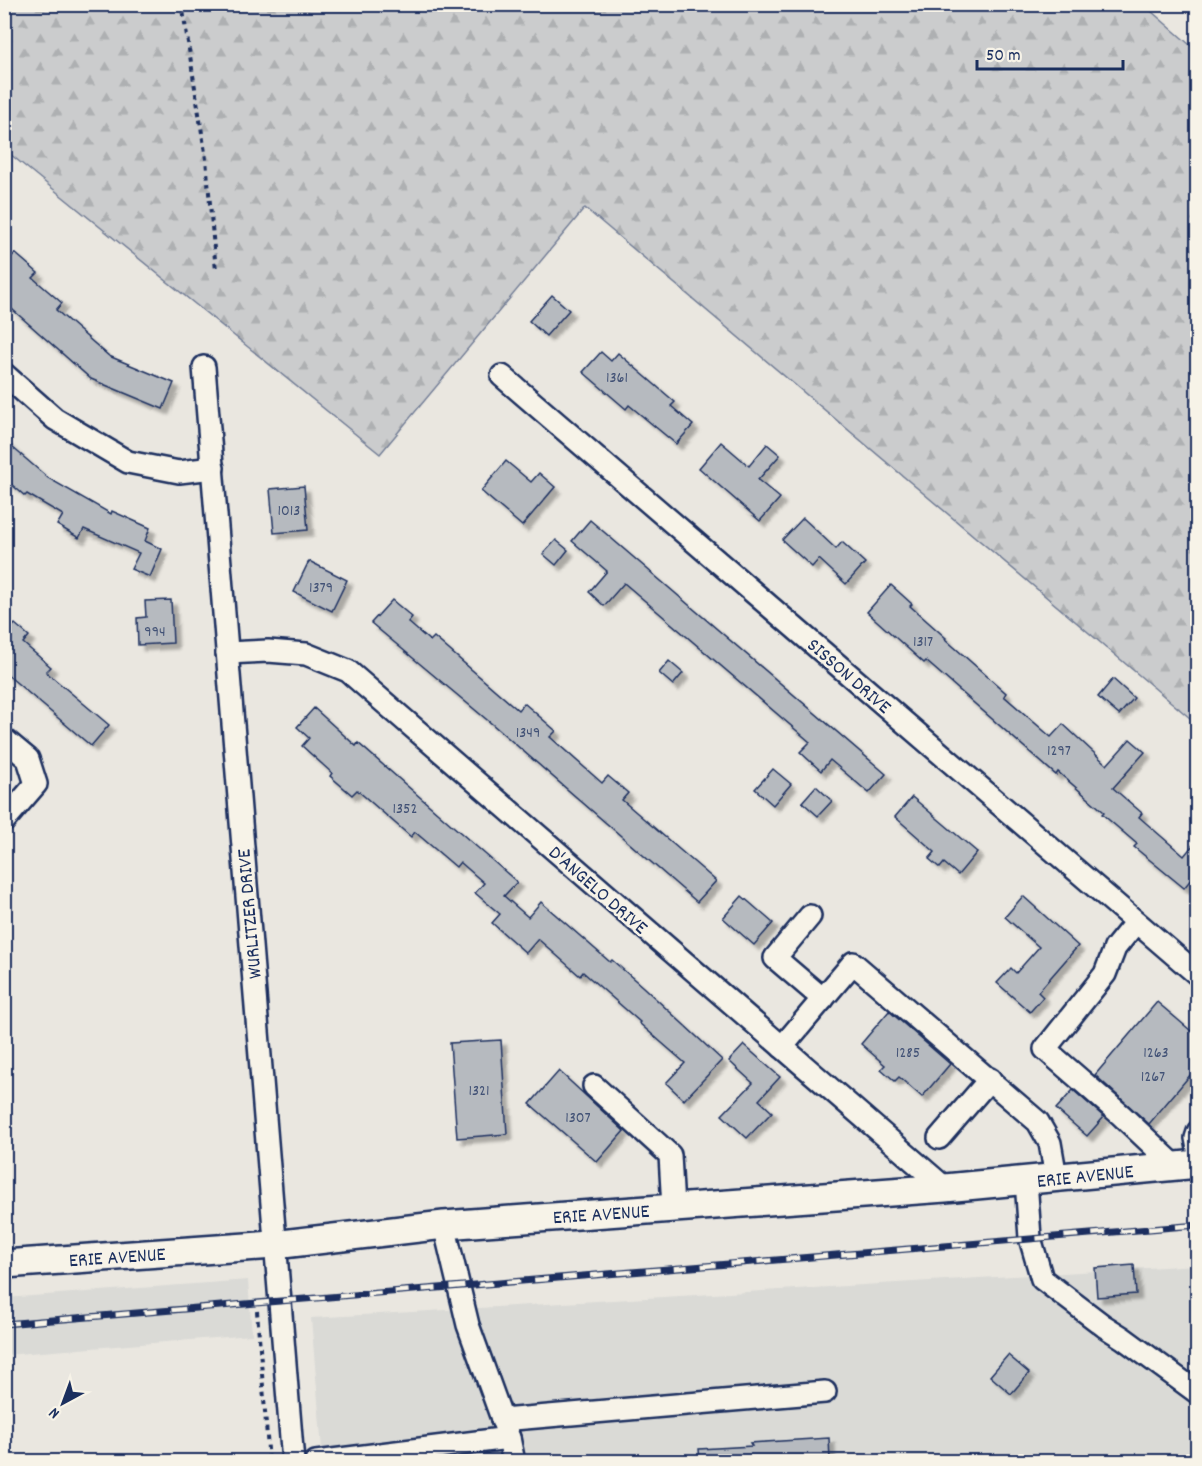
<svg xmlns="http://www.w3.org/2000/svg" width="1202" height="1466" viewBox="0 0 1202 1466" font-family="Dekko,sans-serif">
	<style>
		.built { fill: #dadad6 }
		.forest { fill: url(#forest-firs); stroke: #737e96; stroke-width: 1.5 }
		.building { fill: #b6babf; stroke: #1b2f5e; stroke-width: 1.5; filter: url(#shadow) }
		.lines { fill: none; stroke-linecap: round; stroke-linejoin: round }
		.minor-casing { stroke: #1b2f5e; stroke-width: 26 }
		.major-casing { stroke: #1b2f5e; stroke-width: 32 }
		.path { stroke: #1b2f5e; stroke-width: 4; stroke-dasharray: 4.5 4.5; stroke-linecap: butt }
		.minor { stroke: #f7f3e8; stroke-width: 21 }
		.major { stroke: #f7f3e8; stroke-width: 27 }
		.rail-casing { stroke: #1b2f5e; stroke-width: 7 }
		.rail { stroke: #f7f3e8; stroke-width: 4.5; stroke-dasharray: 14; stroke-linecap: butt }
		.labels { text-anchor: middle; stroke-width: 5; stroke-linejoin: round; paint-order: stroke }
		.number-label { font-size: 16px; fill: #425276 }
		.street-label { font-size: 20px; fill: #1b2f5e; stroke: #f7f3e8 }
	</style>
	<defs>
		<pattern id="forest-firs" width="22" height="20" patternUnits="userSpaceOnUse" patternTransform="scale(1.5)"><rect width="22" height="20" fill="#cbcccd"/><path d="M5 1l3.5 6h-7zM16 11l3.5 6h-7z" fill="#aeb0b2"/></pattern>
		<filter id="shadow"><feDropShadow dx="5.5" dy="5.5" stdDeviation="1.5" flood-color="#0004"/></filter>
	</defs>
	<rect width="100%" height="100%" fill="#eae7e0"/>
	<filter id="ink" filterUnits="userSpaceOnUse"><feTurbulence type="fractalNoise" baseFrequency=".0167" numOctaves="2"/><feDisplacementMap in="SourceGraphic" scale="12" xChannelSelector="R" yChannelSelector="G"/><feConvolveMatrix kernelMatrix="1 2 1 2 8 2 1 2 1" color-interpolation-filters="sRGB"/></filter>
	<g filter="url(#ink)">
		<g class="built">
			<path d="M1197,1265v196h-874l-12,-143z"/>
			<path d="M248,1280l4,55 -247,20v-57z"/>
		</g>
		<path class="forest" d="M4,5h1140l53,46v673l-612,-516 -205,246 -375,-304z"/>
		<g class="building">
			<path d="M15,253l23,20 -5,5 29,25 -6,7 53,46 65,27 -11,26 -72,-30 -87,-77v-37z"/>
			<path d="M552,295l17,15 -23,26 -17,-15z"/>
			<path d="M601,352l10,9 7,-8 57,49 -4,4 22,19 -17,19 -47,-39 -3,4 -43,-37z"/>
			<path d="M4,440l44,38 63,36 1,-3 38,17 -5,13 17,8 -12,28 -19,-8 8,-16 -55,-24 -5,9 -22,-13 6,-10 -36,-21 -2,2 -21,-18z"/>
			<path d="M721,442l28,24 18,-22 13,11 -22,25 22,18 -20,23 -61,-53z"/>
			<path d="M506,461l25,21 8,-9 16,14 -33,39 -41,-35z"/>
			<path d="M304,486l4,44 -34,3 -4,-44z"/>
			<path d="M803,518l33,31 6,-7 23,21 -19,21 -27,-25 -7,8 -30,-27z"/>
			<path d="M590,520l296,254 -17,19 -39,-33 -9,11 -21,-19 10,-10 -186,-159 -20,23 -15,-14 18,-21 -35,-30z"/>
			<path d="M556,540l12,10 -12,15 -13,-11z"/>
			<path d="M309,561l38,19 -15,31 -38,-19z"/>
			<path d="M891,585l21,19 -2,2 36,32 -1,1 61,54 -2,3 47,41 12,-13 44,41 23,-26 15,13 -32,36 29,25 -3,4 45,39 13,-16v32l-13,16 -50,-41 3,-3 -35,-30 2,-2 -46,-40 -2,3 -130,-114 -2,2 -57,-51z"/>
			<path d="M171,600l2,43 -35,2 -1,-27 9,-1 -1,-16z"/>
			<path d="M392,600l20,17 -4,5 22,19 4,-4 84,73 6,-7 32,28 -6,6 52,46 6,-7 20,17 -6,7 94,81 -19,21 -205,-178 -121,-101z"/>
			<path d="M15,624l14,12 -6,7 28,24 -5,5 63,53 -18,21 -87,-74v-37z"/>
			<path d="M669,661l14,12 -10,12 -14,-12z"/>
			<path d="M1113,679l21,19 -15,17 -21,-18z"/>
			<path d="M314,708l42,38 2,-3 159,139 -13,14 24,21 13,-15 69,60 2,-2 31,27 79,73 -38,40 -18,-17 19,-20 -46,-40 1,-1 -57,-50 -3,4 -42,-37 -12,14 -34,-30 8,-9 -25,-21 9,-10 -24,-21 -4,5 -41,-35 -4,5 -54,-47 -5,5 -22,-19 2,-3 -30,-27 7,-8 -12,-11z"/>
			<path d="M773,769l18,15 -18,21 -18,-16z"/>
			<path d="M816,786l16,15 -14,15 -16,-14z"/>
			<path d="M912,797l65,55 -19,23 -14,-12 -4,5 -11,-9 6,-7 -40,-35z"/>
			<path d="M742,896l31,27 -19,22 -31,-27z"/>
			<path d="M1023,896l55,50 -40,46 5,5 -13,15 -33,-29 14,-15 5,5 23,-26 -34,-30z"/>
			<path d="M1157,1002l40,34v31l-48,57 -54,-49z"/>
			<path d="M889,1011l61,53 -28,33 -23,-20 -4,4 -14,-12 4,-4 -24,-21z"/>
			<path d="M501,1040l6,94 -50,4 -7,-95z"/>
			<path d="M744,1045l36,32 -21,23 13,12 -25,26 -25,-23 31,-32 -24,-22z"/>
			<path d="M559,1071l65,60 -27,31 -67,-58z"/>
			<path d="M1073,1090l31,27 -17,19 -31,-27z"/>
			<path d="M1134,1265l2,29 -39,3 -2,-29z"/>
			<path d="M1008,1355l21,18 -18,21 -21,-18z"/>
			<path d="M829,1438l1,23h-130l-1,-12 53,-3 -2,-3z"/>
		</g>
		<g class="lines">
			<g class="minor-casing">
				<g id="minor">
					<path d="M204,367l89,1095"/>
					<path d="M4,374l51,45 73,43 51,10 34,-4"/>
					<path d="M502,376l696,599"/>
					<path d="M227,653l41,-2 38,3 42,17 597,517"/>
					<path d="M4,739l24,20 8,25 -32,37"/>
					<path d="M810,916l-35,42 48,41"/>
					<path d="M1136,922l-21,26 -10,26 -60,75 76,66 54,51"/>
					<path d="M782,1047l71,-84 185,159 12,21 6,34"/>
					<path d="M594,1086l76,69 3,53"/>
					<path d="M1198,1132l-2,6 2,11"/>
					<path d="M939,1138l51,-59"/>
					<path d="M1026,1180l4,58 12,41 62,47 19,12 75,55"/>
					<path d="M502,1420l323,-28"/>
					<path d="M509,1438l5,24"/>
					<path d="M316,1462l193,-24 -41,-113 -24,-100"/>
				</g>
			</g>
			<g class="major-casing">
				<path id="major" d="M4,1264l270,-19 170,-20 501,-37 253,-24"/>
			</g>
			<g class="path">
				<path d="M182,4l24,155 10,112"/>
				<path d="M257,1311l12,151"/>
			</g>
			<use href="#minor" class="minor"/>
			<use href="#major" class="major"/>
			<g class="rail-casing">
				<path id="rail" d="M4,1324l1194,-99"/>
			</g>
			<use href="#rail" class="rail"/>
		</g>
	</g>
	<g class="labels">
		<g class="number-label">
			<text x="617" y="382">1361</text>
			<text x="289" y="515">1013</text>
			<text x="321" y="592">1379</text>
			<text x="155" y="636">994</text>
			<text x="923" y="646">1317</text>
			<text x="528" y="737">1349</text>
			<text x="1059" y="755">1297</text>
			<text x="405" y="813">1352</text>
			<text x="908" y="1057">1285</text>
			<text x="1156" y="1057">1263</text>
			<text x="1153" y="1081">1267</text>
			<text x="479" y="1095">1321</text>
			<text x="578" y="1122">1307</text>
		</g>
		<g class="street-label">
			<text transform="translate(850 675) rotate(41)" y="7">SISSON DRIVE</text>
			<text transform="translate(599 889) rotate(41)" y="7">D'ANGELO DRIVE</text>
			<text transform="translate(248 914) rotate(-95)" y="7">WURLITZER DRIVE</text>
			<text transform="translate(1085 1175) rotate(-6)" y="7">ERIE AVENUE</text>
			<text transform="translate(601 1213) rotate(-4)" y="7">ERIE AVENUE</text>
			<text transform="translate(117 1256) rotate(-4)" y="7">ERIE AVENUE</text>
		</g>
	</g>
	<rect width="1202" height="1466" fill="none" stroke="#f7f3e8" stroke-width="24"/>
	<rect x="12" y="12" width="1178" height="1442" fill="none" stroke="#1b2f5e" stroke-width="2" filter="url(#ink)"/>
	<g transform="translate(63 1403) rotate(221)" stroke="#f7f3e8" stroke-width="4.5" paint-order="stroke">
	<path d="M0-4.5L10 22L0 15L-10 22Z" fill="#1b2f5e"/>
	<text y="-9" font-size="16" font-weight="bold" text-anchor="middle" fill="#1b2f5e">N</text>
	</g>
	<path d="M977 60v9h146v-9" fill="none" stroke="#1b2f5e" stroke-width="3"/>
	<text x="986" y="60" font-size="18" fill="#1b2f5e" stroke="#f7f3e8" stroke-width="4.5" paint-order="stroke">50 m</text>
</svg>
